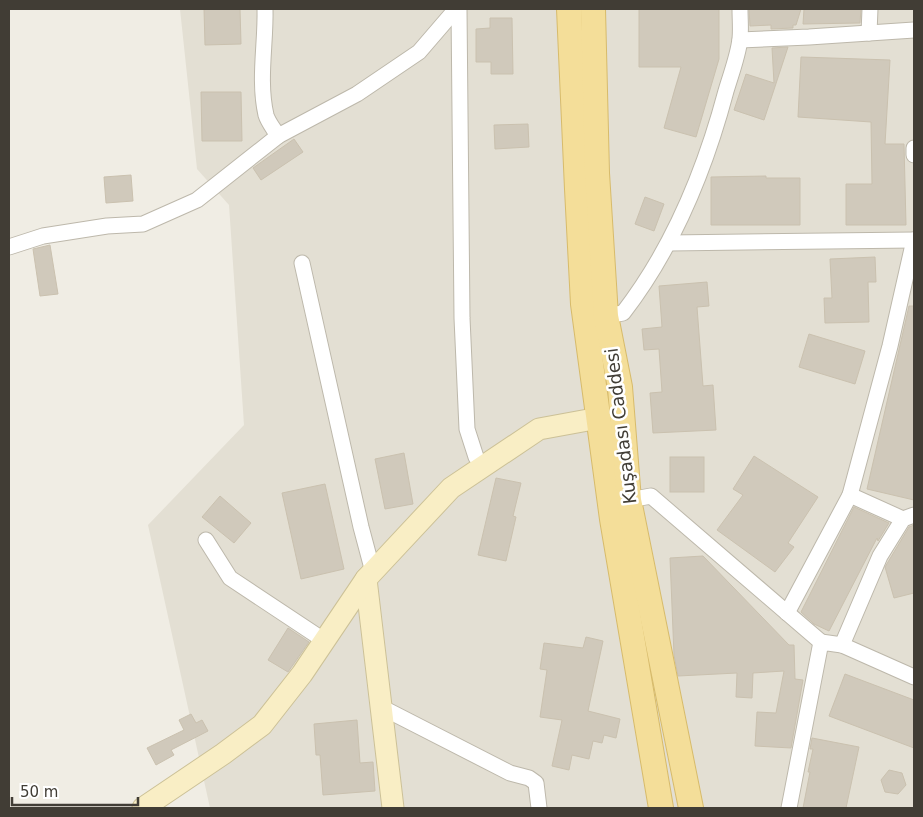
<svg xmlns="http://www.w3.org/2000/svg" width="923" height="817" viewBox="0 0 923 817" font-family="'DejaVu Sans',sans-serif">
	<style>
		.residential { fill: #e3dfd3 }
		.building { fill: #d0c9bb; stroke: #cac1af }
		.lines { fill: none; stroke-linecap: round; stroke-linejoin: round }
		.street-casing { stroke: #bdb8ab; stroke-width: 17 }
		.secondary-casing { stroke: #ccc197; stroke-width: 23 }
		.primary-casing { stroke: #d7bb6b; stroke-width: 26 }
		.street { stroke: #fff; stroke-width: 15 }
		.secondary { stroke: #f9eec5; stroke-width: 21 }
		.primary { stroke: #f4de99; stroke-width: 24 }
		.labels { text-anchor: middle; stroke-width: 5; stroke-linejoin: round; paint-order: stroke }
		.street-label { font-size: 18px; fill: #413d35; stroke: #fff }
	</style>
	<rect width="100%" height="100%" fill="#f0ede4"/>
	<path class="residential" d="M180,9h734v799h-704l-62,-283 96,-100 -15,-220 -32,-36z"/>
	<g class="building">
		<path d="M204,9h36l1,35 -36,1z"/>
		<path d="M639,9h80v50l-23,78 -32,-9 17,-61h-42z"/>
		<path d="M749,9h52l-5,16h-3v3l-22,1v-4l-21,1z"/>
		<path d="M804,9h57l-1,14 -57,1z"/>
		<path d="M490,18h22l1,56h-22v-12h-15v-33l14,-1z"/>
		<path d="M788,47l-24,73 -30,-10 12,-36 28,9 -2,-35z"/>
		<path d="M801,57l89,3 -5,84h19l2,81h-60v-41h26l-1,-62 -73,-5z"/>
		<path d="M201,92h40l1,49h-40z"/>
		<path d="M528,124l1,23 -34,2 -1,-24z"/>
		<path d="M294,139l9,13 -42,28 -8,-12z"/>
		<path d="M131,175l2,26 -27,2 -2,-26z"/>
		<path d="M766,176v2h34v47h-89v-48z"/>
		<path d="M645,197l19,7 -10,27 -19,-7z"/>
		<path d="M50,245l8,49 -18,2 -7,-47z"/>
		<path d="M875,257l1,25h-8l1,40 -44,1 -1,-25h8l-2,-39z"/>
		<path d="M707,282l2,24 -12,1 6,79 10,-1 3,45 -63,3 -3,-40 12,-1 -3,-43 -15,1 -2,-21 20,-2 -3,-41z"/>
		<path d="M909,306h5v194l-47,-11z"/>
		<path d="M809,334l56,17 -10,33 -56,-17z"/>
		<path d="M404,453l9,51 -28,5 -10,-50z"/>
		<path d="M754,456l64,41 -30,46 6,4 -19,25 -58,-42 26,-35 -10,-6z"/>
		<rect x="670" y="457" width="34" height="35"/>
		<path d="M496,478l25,5 -8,33 3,1 -10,44 -28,-6z"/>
		<path d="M325,484l19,85 -43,10 -19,-86z"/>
		<path d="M220,496l31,27 -17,20 -32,-26z"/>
		<path d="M854,507l35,16 -11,18 -1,-3 -48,93 -15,-7 -13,-12z"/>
		<path d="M914,525v68l-20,5 -9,-31 24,-40z"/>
		<path d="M703,556l86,89h5l1,34 8,1 -12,68 -36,-2 2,-34 19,1 8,-42 -31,2 -1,25 -16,-1 1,-24 -59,3 -4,-21 -4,-97z"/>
		<path d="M288,628l21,14 -21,30 -20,-12z"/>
		<path d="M586,637l17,4 -15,70 32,8 -4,19 -12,-3 -2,8 -9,-2 -4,18 -17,-4 -3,15 -17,-4 10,-46 -22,-3 7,-47 -7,-1 4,-26 39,5z"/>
		<path d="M845,674l69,26v48l-85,-32z"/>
		<path d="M191,714l5,9 6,-3 6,11 -37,19 3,5 -18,10 -9,-17 37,-18 -5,-10z"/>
		<path d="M357,720l3,43 13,-1 2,29 -52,4 -3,-40h-4l-2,-31z"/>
		<path d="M812,738l47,9 -13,61h-43l7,-36h-2l5,-23h-3z"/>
		<path d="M889,770l13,3 4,12 -8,9 -13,-2 -4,-12z"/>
	</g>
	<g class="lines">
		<g class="street-casing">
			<g id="street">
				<path d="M265,9c1,34 -7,71 1,106 2,7 8,14 12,21"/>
				<path d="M459,9l3,309 5,111 9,28 7,9"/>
				<path d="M869,33l1,-24"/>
				<path d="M740,40l69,-3 105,-7"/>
				<path d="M914,148v7"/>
				<path d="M669,243l245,-3"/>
				<path d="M9,247l34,-11 64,-10 36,-2 54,-24 81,-64 79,-42 62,-42 37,-43"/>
				<path d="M302,263l59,264 12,45"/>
				<path d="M606,316l17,-3c51,-66 82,-143 103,-222 5,-17 12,-35 14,-52 1,-10 0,-20 0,-30"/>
				<path d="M629,500l22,-4 170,146"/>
				<path d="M903,519l-53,-24 40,-149 24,-106"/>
				<path d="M206,540l24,38 95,63"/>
				<path d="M787,613l63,-118"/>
				<path d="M842,645l38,-89 23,-37 11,-4"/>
				<path d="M381,707l129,66 19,5 7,5 3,25"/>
				<path d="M789,808l32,-166 21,3 72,32"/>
			</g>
		</g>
		<g class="secondary-casing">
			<g id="secondary">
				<path d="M366,579l27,229"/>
				<path d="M143,808l80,-54 39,-29 40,-51 64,-95 85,-91 88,-59 60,-11"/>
			</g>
		</g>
		<g class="primary-casing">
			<g id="primary">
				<path d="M569,9l8,180 6,115 29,215 49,289"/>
				<path d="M593,9l4,164 9,143 14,71 9,113 62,308"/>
			</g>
		</g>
		<use href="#street" class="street"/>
		<use href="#secondary" class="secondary"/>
		<use href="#primary" class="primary"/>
	</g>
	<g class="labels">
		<g class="street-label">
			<text transform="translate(621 426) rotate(-97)" y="6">Kuşadası Caddesi</text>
		</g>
	</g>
	<rect width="923" height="817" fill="none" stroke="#413d35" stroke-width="20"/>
	<path d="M12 797v8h126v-8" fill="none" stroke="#413d35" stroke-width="2.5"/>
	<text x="20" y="797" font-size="15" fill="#413d35" stroke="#ffffff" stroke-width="4" paint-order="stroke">50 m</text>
</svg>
